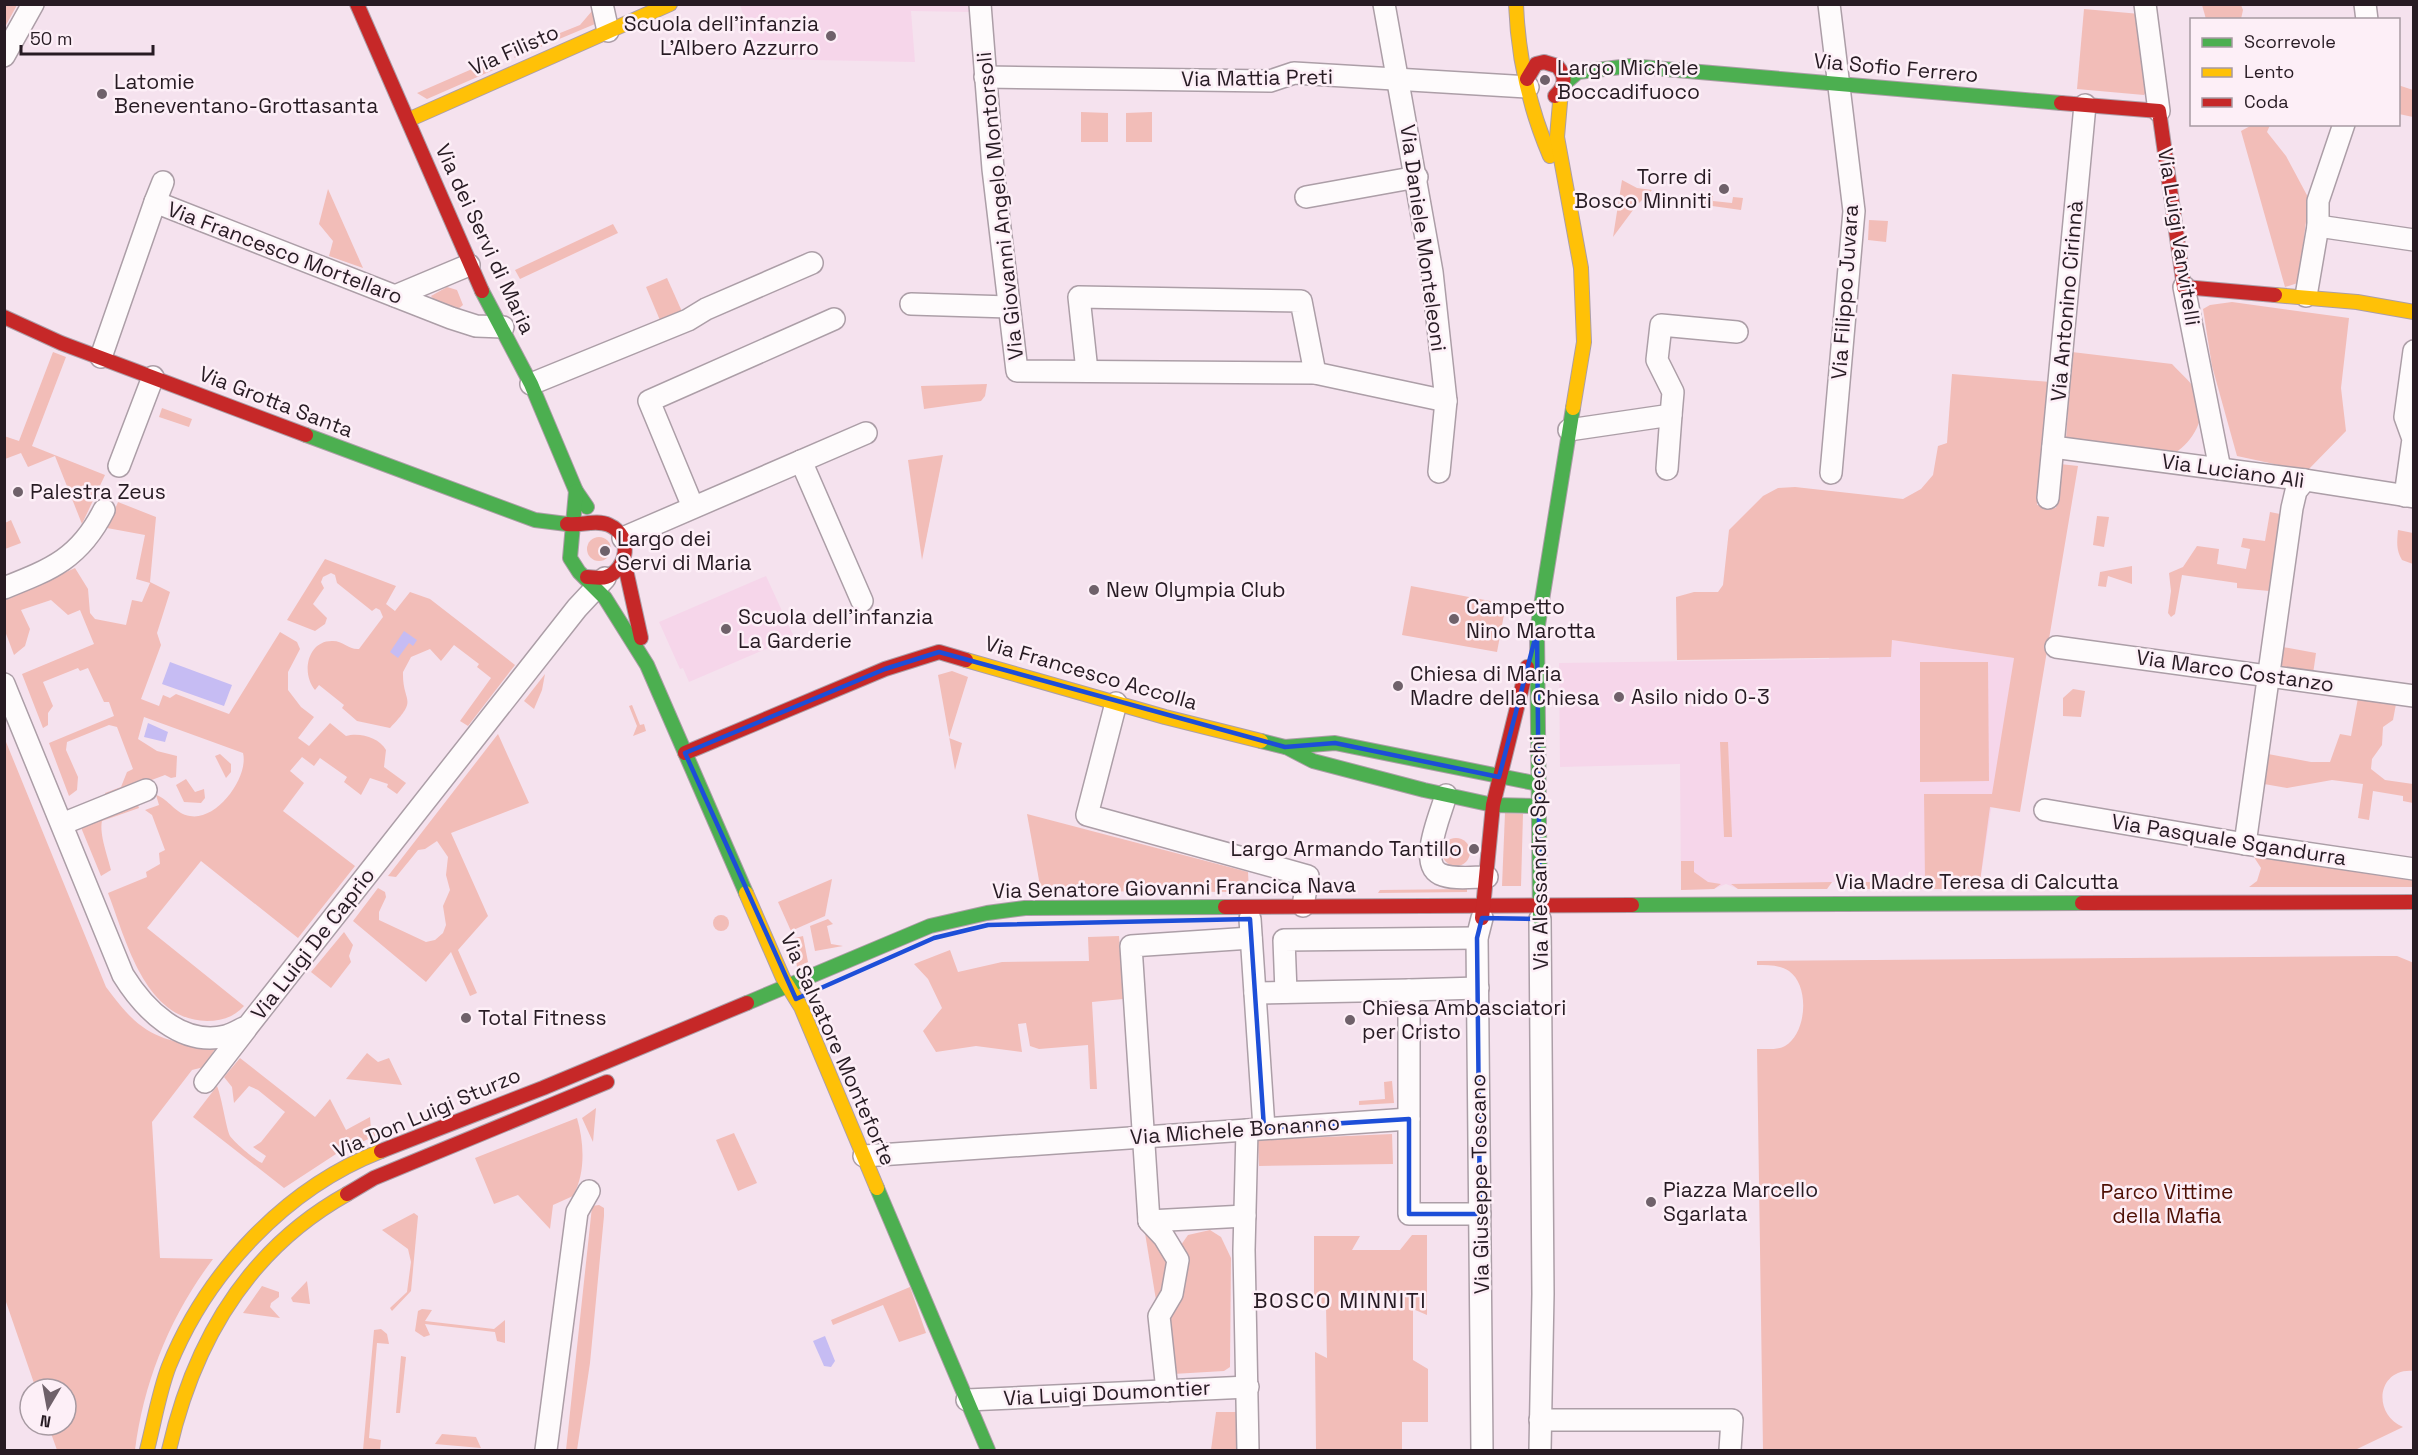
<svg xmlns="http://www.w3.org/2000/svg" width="2418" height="1455" viewBox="0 0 2418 1455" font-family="'Space Grotesk',sans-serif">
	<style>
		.built { fill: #f6d6ea }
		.green { fill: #f2bdb8 }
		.water { fill: #c6bcf3 }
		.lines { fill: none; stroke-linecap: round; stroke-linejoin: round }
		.street-casing { stroke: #ac9ea7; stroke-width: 24 }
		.fast-casing { stroke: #ac9ea7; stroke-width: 16 }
		.slow-casing { stroke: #ac9ea7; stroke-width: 16 }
		.jam-casing { stroke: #ac9ea7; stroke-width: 16 }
		.street { stroke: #fefbfc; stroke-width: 21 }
		.fast { stroke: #4caf50; stroke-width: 14 }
		.slow { stroke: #ffc107; stroke-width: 14 }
		.jam { stroke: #c62828; stroke-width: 14 }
		.marked { fill: none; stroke: #1d4ed8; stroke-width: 4.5; stroke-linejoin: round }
		.poi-dot { fill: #6f616a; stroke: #fdeff7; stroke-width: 2 }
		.labels { text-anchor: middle; stroke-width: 5; stroke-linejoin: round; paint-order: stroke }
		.poi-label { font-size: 21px; fill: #271b23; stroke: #fdeff7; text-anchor: start }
		.street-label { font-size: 21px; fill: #271b23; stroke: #fdeff7 }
		.park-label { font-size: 21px; fill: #4e0f04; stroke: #fdeff7 }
		.neighbourhood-label { font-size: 22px; letter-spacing: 1.5px; fill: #271b23; stroke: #fdeff7 }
	</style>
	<rect width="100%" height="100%" fill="#f5e2ee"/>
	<g class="built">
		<path d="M969,4l1,8 -59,-1 4,51 -157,-3 -18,-54z"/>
		<path d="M766,576l28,61 -105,45 -6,-14 -3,1 -21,-47z"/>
		<path d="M1832,631l182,27 -35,231h-130l-7,-7h-10l-5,7h-89l-12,-5 -12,5 -33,1 -1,-126 -120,3 -1,-104 270,-4z"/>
	</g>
	<g class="green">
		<path d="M5,4l12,1 -12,22 -1,-22z"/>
		<path d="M2202,5h39l2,5 -2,9h-35z"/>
		<path d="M2084,9l56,5 9,73 -5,8 -67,-6z"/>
		<path d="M592,11l3,13 -81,34 2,-4 39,-15 5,-6 20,-8z"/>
		<path d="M495,59l4,4 -1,5 -71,31 -10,-6z"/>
		<path d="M2398,85l15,5v27l-14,-3z"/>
		<path d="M1081,112l27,1v29h-27z"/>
		<path d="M1152,112v30h-26v-29z"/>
		<path d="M2252,125h18l-3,7 19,24 23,43 -11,84 -13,4 -44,-156z"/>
		<path d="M1622,180l15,8 15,2 -16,16 -23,31z"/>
		<path d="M328,189l35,79 -34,-12 4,-15 -14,-17z"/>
		<path d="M1706,193l7,1v7l19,2 1,-6 10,1 -2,12 -36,-5z"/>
		<path d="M1869,220l19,1 -2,21 -18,-2z"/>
		<path d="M613,224l5,9 -98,46 -5,-9z"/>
		<path d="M667,278l17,38 -22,9 -16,-38z"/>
		<path d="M447,287l10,3 6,15 -6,5 -22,-9 -4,-5z"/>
		<path d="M2232,302l117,16 -8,70 5,43 -39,40 -70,-15 -25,-90 -9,-57 7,-4z"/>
		<path d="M53,352l13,5 -34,89 73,29 -23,49 -27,-68 -27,11 -7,-14 -16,6 -1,-23 15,5z"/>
		<path d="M2072,352l100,12c8,9 23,21 27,32 9,21 -7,46 -24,57l-109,-14z"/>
		<path d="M1952,374l99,8 -14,123 19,3 4,-44 18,2 -58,346 -30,-5 -11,82h-130l-7,-7h83l-1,-88h68l22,-136 -122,-18 -1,17 -214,3 -1,-63 18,-5h24l5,-7 6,-55 34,-34 15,-8 17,-1 108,12 18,-10 12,-14 5,-29 9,-3z"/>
		<path d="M987,384l-2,12 -4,5 -57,8 -3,-23z"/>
		<path d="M162,408l30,11 -3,8 -30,-10z"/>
		<path d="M943,455l-21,105 -14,-100z"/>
		<path d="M118,502l38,15 -6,65 20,10 -13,41 4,12 -20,54 18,7 4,-11 7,3 6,-4 53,20 51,-82 17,10 3,7 -12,23v18l13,17 13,10 -16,21 11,8 21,-23 16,13c13,-4 33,1 40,14l-2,17 22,16 -9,11 -10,-7 1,-3 -18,-6 -9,17 -17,-13 3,-5 -27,-19 -6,8 -12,-9 -12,14 14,12 -21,28 72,55 -57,72 -97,-77 -54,67 97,78c-10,11 -22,15 -37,15 -63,-1 -81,-82 -99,-128l39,-16 -1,-5 14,-8 -1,-11 6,-3 -13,-35 -7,-5 14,-5 -3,-10c13,4 19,19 34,21 27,5 59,-39 53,-63l-99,-36 -6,22 19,12 20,5 -1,21 -5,1 -6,-3 -59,22 -1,-4 16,-6 6,-15 6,-3 -16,-42 -8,-2 -42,17 -1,8 12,27 -1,13 -8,6 -20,-53 65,-27 -5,-14h-5l-16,-34 -8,3 -2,-3 -35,14 10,24 -5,7v12l-5,3 -21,-54 72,-30 -14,-34 -12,5 -17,-15 -30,10 9,19 -5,17 -11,9 -9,-24v-31l70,-32 13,21 2,24 5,6 31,6 6,-25 10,2 8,-19 -14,-4 9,-44 -38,-7z"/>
		<path d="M2270,512l10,2 -11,77 -32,-3v-5l-55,-8 -7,39 -4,3 -3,-4 3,-22 -2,-18 14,-6 14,-21 22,3 -2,15 29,5 4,-20 -9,-2 2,-9 22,3z"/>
		<path d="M2097,516l12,1 -5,30 -11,-2z"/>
		<path d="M11,520l10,23 -16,6v-26z"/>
		<path d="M2398,530l15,3v31l-11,-4c-6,-10 -5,-18 -4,-30z"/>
		<circle cx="599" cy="549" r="12"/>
		<path d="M325,559l71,27 -10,18 9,7 15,-19 20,7 85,66 -47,61 -8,-5 31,-43 -14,-11 2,-3 -25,-19 -13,16 -11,-12 -19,8 -8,15c-1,32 17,25 -13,56l-33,-7 -15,-13 2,-3 -25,-20 -4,5c-14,-16 -8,-50 18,-49 10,0 16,9 26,8l24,-32 -3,-7 -4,-2 -4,3 -35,-28 -2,-8 -4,-2 -8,4 -2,5 3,6 -11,16 14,14 -2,6 -10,7 -28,-11z"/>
		<path d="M2132,566v18l-24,-8 -2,11 -8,-1 2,-14z"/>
		<path d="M1411,586l95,18 -9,48 -95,-17z"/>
		<path d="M2283,647l33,6 -3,21 -33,-5z"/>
		<path d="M1920,662h68l1,119 -69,1z"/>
		<path d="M952,671l16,6 -19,61 13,5 -7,27 -17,-95z"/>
		<path d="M545,674l-3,16 -8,19 -10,-8z"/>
		<path d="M2073,689l12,2 -4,26 -18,-1v-18z"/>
		<path d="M2358,698l38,6 -3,16 -10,7 -1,18 -10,14 -1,10 14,11 28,4v19l-10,-2v-5l-30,-5 -4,29 -11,-2 5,-34 -31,-4 -45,8 -23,-4 4,-30 43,8h19l10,-28 11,2z"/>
		<path d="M632,705l8,20 4,-1 2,7 -13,5 4,-10 -8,-20z"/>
		<path d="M498,734l31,69 -78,30 37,83 -30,34 19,43 -7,3 -19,-44 -25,30 -73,-61 25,-33 7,4 1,5 -7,15v8l47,22 9,-2 8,-7 3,-8 -3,-19 7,-16 -4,-15 2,-18 -11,-16 -12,8 -7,1 -22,27 -8,-1z"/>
		<path d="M4,737l102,250c35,48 51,53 109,62l-11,18 -12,3 -40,52 8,136 53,1c-43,57 -69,122 -78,191h-78l-9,-25h18v-36h-30l-31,-90z"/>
		<path d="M1720,742h8l4,95h-8z"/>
		<path d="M220,754l11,10v8l-5,6 -11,-22z"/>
		<path d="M186,779l9,13 9,-3 1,9 -4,5 -17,-1 -8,-17z"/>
		<path d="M137,802l2,6 -37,13c-3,13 6,36 9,49l-10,6 -21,-51z"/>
		<path d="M1505,813l18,1 -2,72h-19z"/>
		<path d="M1027,814l221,58 1,20 -208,-1z"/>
		<circle cx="1456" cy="852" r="14"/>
		<path d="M2252,854l162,26 -1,7h-164l8,-6 4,-13z"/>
		<path d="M1681,861h13v11l14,10 13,2 -7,5 -33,1z"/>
		<path d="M832,879l-7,37 -34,15 -13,-29z"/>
		<path d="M1832,882l-5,7h-89l-7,-5z"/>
		<path d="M1467,889v3l-89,1 2,-3z"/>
		<circle cx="721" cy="923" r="8"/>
		<path d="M828,919l5,5 -6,2 4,18 12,2 -28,5 -5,-25z"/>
		<path d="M344,932l9,13 -4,11 2,6 -20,26 -20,-16z"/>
		<path d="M803,936l5,26 -11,5 -1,-7h6l-7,-22z"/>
		<path d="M1119,936l4,63 -31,3 5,87h-7l-2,-44 -49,4 -9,-3 -4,-23 -8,1 4,28 -46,-6 -40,6 -13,-21 19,-23 -14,-29 -14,-15 36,-14 8,22 44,-10 87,-1 -1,-24z"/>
		<path d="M2381,956h16l17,7 -1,408c-35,-3 -42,42 -10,56l-48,23h-592l-6,-401c9,0 21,1 28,-3 22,-13 25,-60 4,-75 -9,-6 -21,-6 -32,-6v-4z"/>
		<path d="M367,1053l11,9 11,-4 13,27 -56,-6z"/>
		<path d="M240,1058l75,59 15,-18 16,31 24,-13 1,12 4,1 2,5 -41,19 -52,34 -91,-71 24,-31c5,12 9,42 13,50 4,6 25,24 32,27l4,-7 -13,-9 8,-5 24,-30 -27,-22 -9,-4 -15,17 -2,-16 -8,-10z"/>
		<path d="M1392,1081l2,22 -35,2v-4l26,-2 -1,-17z"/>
		<path d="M596,1108l-3,34 -11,-24z"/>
		<path d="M577,1118c7,24 9,55 -4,78l-20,9 -3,24 -32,-34 -24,9 -19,-46z"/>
		<path d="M734,1133l23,50 -19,8 -22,-51z"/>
		<path d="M1392,1134l1,30 -134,2 -1,-26z"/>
		<path d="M599,1205l5,3v8l-14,147 -13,87h-11l25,-234 1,-10z"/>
		<path d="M414,1213l4,3 -7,75 -19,20 -2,-3 17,-16 4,-30 -3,-13 -26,-19z"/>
		<path d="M1144,1227l30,35 -17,44z"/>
		<path d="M1210,1230l11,7 10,21 -1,109 -6,4 -51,3 -4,-58 12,-71 7,-10z"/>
		<path d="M1412,1235h15v80l-14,-6v51l15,9v53h-26v28h-86l-1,-98 12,6 -1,-52 -12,-6v-64h46l-8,14h48z"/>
		<path d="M307,1281l3,23 -17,-2 -2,-4z"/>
		<path d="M262,1286l17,6v5l-8,6 -1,4 10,11 -37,-5z"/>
		<path d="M910,1287l16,46 -27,9 -16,-37 -50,20 -2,-5z"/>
		<path d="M422,1309l10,1 -7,11 69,8 11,-9v23l-8,-2 -2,-9 -70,-8 5,11 -6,2 -9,-6 3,-20z"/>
		<path d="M381,1329l6,5 2,10 -12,-1 -8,95 12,2 -1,10h-17l11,-120z"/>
		<path d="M401,1356l5,1 -6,56h-4z"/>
		<path d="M1216,1412h23l-1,38h-27z"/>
		<path d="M442,1434l34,3 5,11 -46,-4z"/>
	</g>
	<g class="water">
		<path d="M404,631l13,9 -4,6 -4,-3 -11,15 -8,-6z"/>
		<path d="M170,662l62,23 -8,21 -62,-22z"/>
		<path d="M148,723l20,9 -3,10 -21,-5z"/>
		<path d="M825,1336l10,25 -4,6 -7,-1 -11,-25z"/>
	</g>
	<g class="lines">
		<g class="street-casing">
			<g id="street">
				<path d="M602,4l6,27"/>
				<path d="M980,4l13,165 24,202 298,2 131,28"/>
				<path d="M1384,4l48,268 14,129 -7,71"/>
				<path d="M1829,4l25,207 -23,262"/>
				<path d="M2145,4l14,107"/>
				<path d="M2365,4l2,16"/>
				<path d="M4,56l29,-52"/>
				<path d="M985,77l285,4 24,-8 234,14"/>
				<path d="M1306,197l111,-20"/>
				<path d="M155,202l8,-20"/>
				<path d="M2318,226l96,14"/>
				<path d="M2184,287l36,182"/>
				<path d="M395,296l74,-31"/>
				<path d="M2306,296l12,-70v-25l26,-77"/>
				<path d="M911,304l98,3"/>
				<path d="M101,357l54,-155 296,116 25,8 27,1"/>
				<path d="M1087,371l-8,-74 222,4 14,72"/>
				<path d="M531,384l157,-64 18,-11 106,-46"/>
				<path d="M1569,430l102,-15 2,-23 -16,-32 4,-35 76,7"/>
				<path d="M2053,447l252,33 109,17"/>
				<path d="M801,461l61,140"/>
				<path d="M119,466l34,-89"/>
				<path d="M1667,469l4,-54"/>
				<path d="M2405,496l8,-57 -8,-22 9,-66"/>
				<path d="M2048,498l37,-393"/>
				<path d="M693,507l-44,-106 185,-82"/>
				<path d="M623,538l243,-105"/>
				<path d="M4,588c48,-19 76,-30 100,-78"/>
				<path d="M2056,647l358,49"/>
				<path d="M4,684l119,291c21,34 58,72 103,61 7,-2 15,-7 22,-10l329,-418 28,-30"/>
				<path d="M1116,703l-29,112 221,61 -5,30"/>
				<path d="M1446,795c-5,19 -28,68 -6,79 13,6 33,3 47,3"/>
				<path d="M2045,810l200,34 169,25"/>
				<path d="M62,824l84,-34"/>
				<path d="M2245,844l47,-336 4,-17 9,-11"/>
				<path d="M1482,918l-5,20 5,512"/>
				<path d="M1250,919l14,209"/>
				<path d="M1540,919l3,375 -3,156"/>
				<path d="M1478,988l-69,2v224h71"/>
				<path d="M1286,992l-2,-52 193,-2"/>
				<path d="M1255,993l154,-3"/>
				<path d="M205,1082l41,-53"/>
				<path d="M1247,1130l-3,120 4,200"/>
				<path d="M864,1156l545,-37"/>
				<path d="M1149,1221l96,-5"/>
				<path d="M1167,1391l-8,-75 13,-22 6,-34 -14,-23 -15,-16 -18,-275 120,-8"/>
				<path d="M967,1400l281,-13"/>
				<path d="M1540,1420h192l-2,30"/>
				<path d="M546,1450l31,-238 12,-21"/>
			</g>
		</g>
		<g class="fast-casing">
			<g id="fast">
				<path d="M1564,84l14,-12 52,-6 431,37"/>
				<path d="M482,291l49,93 45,107 11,16"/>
				<path d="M306,435l229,85 32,4"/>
				<path d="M576,491l-6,67 9,14 26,26 42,67 99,228"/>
				<path d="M1261,741l24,6 50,-4 204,41"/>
				<path d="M1286,747l27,14 111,29 69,15 46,1"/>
				<path d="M1632,905l450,-2"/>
				<path d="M1540,919l-3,-288 36,-223"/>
				<path d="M747,1003l183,-77 57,-13 38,-5 200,-1"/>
				<path d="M877,1188l111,262"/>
			</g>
		</g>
		<g class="slow-casing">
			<g id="slow">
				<path d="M1516,4c2,53 13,103 34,152"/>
				<path d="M1561,91l-4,46 24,131 3,74 -11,66"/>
				<path d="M408,120l262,-116"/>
				<path d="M2275,295l82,7 57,10"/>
				<path d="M966,660l199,57 96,24"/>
				<path d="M746,893l37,85 18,29 76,181"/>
				<path d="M147,1450c7,-27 12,-58 22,-84 38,-94 117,-178 212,-215"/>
				<path d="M169,1450c25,-109 78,-200 178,-256"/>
			</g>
		</g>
		<g class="jam-casing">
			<g id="jam">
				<path d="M357,4l125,287"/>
				<path d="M1527,79l9,-15 8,-2 13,4c10,11 8,20 -2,30"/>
				<path d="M2061,103l98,8 25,176 91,8"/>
				<path d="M4,317l57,26 245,92"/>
				<path d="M567,524c14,2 29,-5 42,1 24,11 19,44 -3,52 -5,2 -14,0 -19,0"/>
				<path d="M624,561l17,77"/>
				<path d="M685,753l200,-84 54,-17 27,8"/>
				<path d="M2082,903l332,-1"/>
				<path d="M1225,907l407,-2"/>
				<path d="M1482,918l11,-113 34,-138"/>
				<path d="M381,1151l162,-63 204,-85"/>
				<path d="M347,1194l27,-16 233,-96"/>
			</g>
		</g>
		<use href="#street" class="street"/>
		<use href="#fast" class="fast"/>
		<use href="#slow" class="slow"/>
		<use href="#jam" class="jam"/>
	</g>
	<path class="marked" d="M1537,631l3,288 -58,-1 -5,20 3,276h-71v-95l-145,9 -14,-209 -262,6 -54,13 -138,61 -111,-246 200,-84 54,-17 346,95 50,-4 164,34z"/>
	<g class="poi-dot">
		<circle cx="831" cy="36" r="6"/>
		<circle cx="1545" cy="80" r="6"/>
		<circle cx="102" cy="94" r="6"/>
		<circle cx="1724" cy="189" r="6"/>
		<circle cx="18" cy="492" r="6"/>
		<circle cx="605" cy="551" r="6"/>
		<circle cx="1094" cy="590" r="6"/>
		<circle cx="1454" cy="619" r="6"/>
		<circle cx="726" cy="629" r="6"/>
		<circle cx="1398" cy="686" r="6"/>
		<circle cx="1619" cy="697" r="6"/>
		<circle cx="1474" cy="849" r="6"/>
		<circle cx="466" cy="1018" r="6"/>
		<circle cx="1350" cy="1020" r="6"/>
		<circle cx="1651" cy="1202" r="6"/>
	</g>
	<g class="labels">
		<g class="poi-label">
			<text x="819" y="31" text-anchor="end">Scuola dell'infanzia<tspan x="819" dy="24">L'Albero Azzurro</tspan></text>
			<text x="1557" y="75">Largo Michele<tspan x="1557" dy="24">Boccadifuoco</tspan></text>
			<text x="114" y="89">Latomie<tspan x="114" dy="24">Beneventano-Grottasanta</tspan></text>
			<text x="1712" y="184" text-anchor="end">Torre di<tspan x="1712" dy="24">Bosco Minniti</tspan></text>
			<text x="30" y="499">Palestra Zeus</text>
			<text x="617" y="546">Largo dei<tspan x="617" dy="24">Servi di Maria</tspan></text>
			<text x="1106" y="597">New Olympia Club</text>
			<text x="1466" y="614">Campetto<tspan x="1466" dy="24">Nino Marotta</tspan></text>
			<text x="738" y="624">Scuola dell'infanzia<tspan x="738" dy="24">La Garderie</tspan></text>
			<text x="1410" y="681">Chiesa di Maria<tspan x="1410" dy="24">Madre della Chiesa</tspan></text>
			<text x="1631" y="704">Asilo nido 0-3</text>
			<text x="1462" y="856" text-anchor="end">Largo Armando Tantillo</text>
			<text x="1362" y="1015">Chiesa Ambasciatori<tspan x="1362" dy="24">per Cristo</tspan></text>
			<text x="478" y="1025">Total Fitness</text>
			<text x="1663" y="1197">Piazza Marcello<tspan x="1663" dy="24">Sgarlata</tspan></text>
		</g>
		<g class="street-label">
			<text transform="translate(514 50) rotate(-24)" y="7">Via Filisto</text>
			<text transform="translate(1896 68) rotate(5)" y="7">Via Sofio Ferrero</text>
			<text transform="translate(1257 78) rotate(-1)" y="7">Via Mattia Preti</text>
			<text transform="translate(1000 206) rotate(-96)" y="7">Via Giovanni Angelo Montorsoli</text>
			<text transform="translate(2179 237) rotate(81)" y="7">Via Luigi Vanvitelli</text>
			<text transform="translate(1423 238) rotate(82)" y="7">Via Daniele Monteleoni</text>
			<text transform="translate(485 239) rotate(65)" y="7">Via dei Servi di Maria</text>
			<text transform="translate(285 253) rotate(21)" y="7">Via Francesco Mortellaro</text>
			<text transform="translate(1845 292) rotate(-86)" y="7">Via Filippo Juvara</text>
			<text transform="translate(2067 301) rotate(-85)" y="7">Via Antonino Cirinnà</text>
			<text transform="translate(276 402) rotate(21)" y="7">Via Grotta Santa</text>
			<text transform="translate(2233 471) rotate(8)" y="7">Via Luciano Alì</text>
			<text transform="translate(2235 671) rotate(8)" y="7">Via Marco Costanzo</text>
			<text transform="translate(1091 673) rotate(16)" y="7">Via Francesco Accolla</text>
			<text transform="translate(2229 840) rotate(9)" y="7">Via Pasquale Sgandurra</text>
			<text transform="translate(1539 853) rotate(-91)" y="7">Via Alessandro Specchi</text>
			<text x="1977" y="889">Via Madre Teresa di Calcutta</text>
			<text transform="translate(1174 888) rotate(-1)" y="7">Via Senatore Giovanni Francica Nava</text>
			<text transform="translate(313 944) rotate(-52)" y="7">Via Luigi De Caprio</text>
			<text transform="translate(838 1049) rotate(66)" y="7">Via Salvatore Monteforte</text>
			<text transform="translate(427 1113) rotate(-23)" y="7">Via Don Luigi Sturzo</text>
			<text transform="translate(1235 1130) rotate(-4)" y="7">Via Michele Bonanno</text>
			<text transform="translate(1480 1184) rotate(-91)" y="7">Via Giuseppe Toscano</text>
			<text transform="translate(1107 1393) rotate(-3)" y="7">Via Luigi Doumontier</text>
		</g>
		<g class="park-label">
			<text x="2167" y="1199">Parco Vittime<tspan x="2167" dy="24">della Mafia</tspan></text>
		</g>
		<g class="neighbourhood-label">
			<text x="1340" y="1308">BOSCO MINNITI</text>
		</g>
	</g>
	<rect width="2418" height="1455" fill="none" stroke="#271b23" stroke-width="12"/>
	<rect x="2190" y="18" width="210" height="108" fill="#fdeff7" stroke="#a79aa2" stroke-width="1.5"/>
	<rect x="2202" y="38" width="30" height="9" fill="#4caf50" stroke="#a79aa2" stroke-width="1.5"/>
	<text x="2244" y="48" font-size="18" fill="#271b23">Scorrevole</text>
	<rect x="2202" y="68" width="30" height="9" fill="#ffc107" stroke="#a79aa2" stroke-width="1.5"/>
	<text x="2244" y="78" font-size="18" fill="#271b23">Lento</text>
	<rect x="2202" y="98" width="30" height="9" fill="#c62828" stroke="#a79aa2" stroke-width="1.5"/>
	<text x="2244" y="108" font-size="18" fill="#271b23">Coda</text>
	<g transform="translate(48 1407) rotate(190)"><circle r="28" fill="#fdeff7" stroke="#a79aa2" stroke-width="1.5"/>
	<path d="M0-4.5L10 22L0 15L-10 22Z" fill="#6f616a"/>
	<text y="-9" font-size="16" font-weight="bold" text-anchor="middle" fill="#271b23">N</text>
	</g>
	<path d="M21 45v9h132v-9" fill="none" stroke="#271b23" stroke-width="3"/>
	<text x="30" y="45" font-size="18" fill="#271b23" stroke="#fdeff7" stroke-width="4.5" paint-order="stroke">50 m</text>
</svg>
